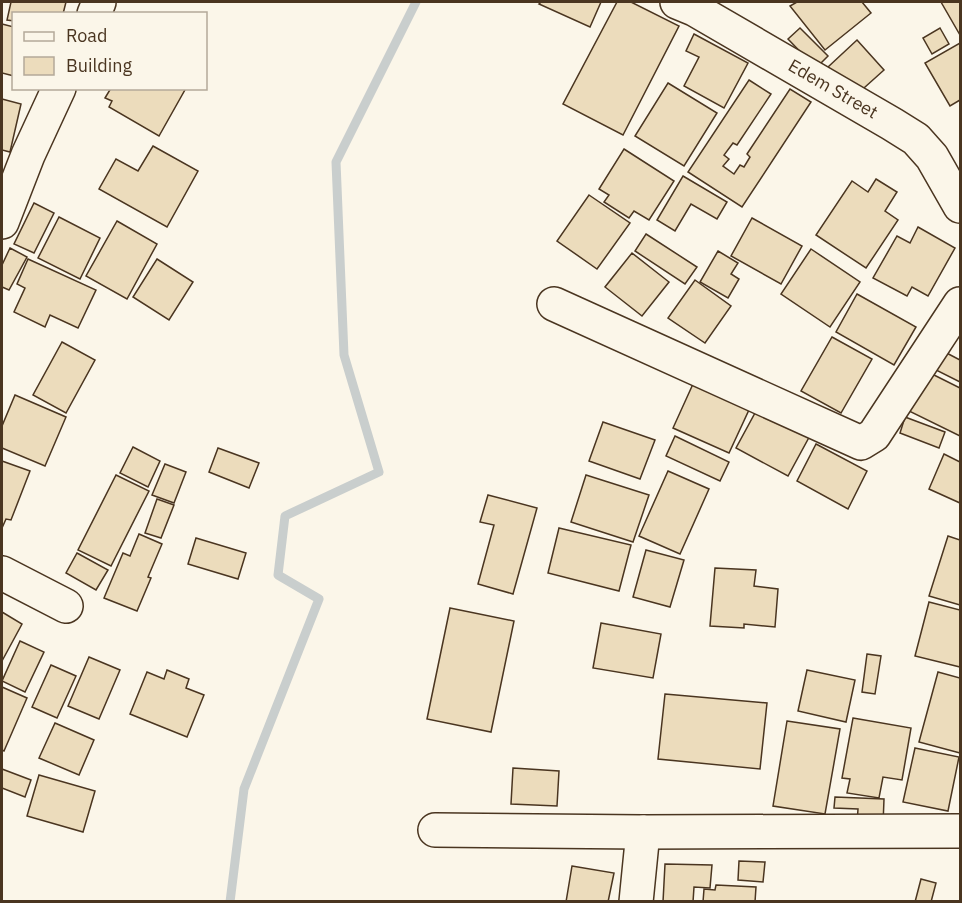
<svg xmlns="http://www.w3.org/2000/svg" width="962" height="903" viewBox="0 0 962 903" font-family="'IBM Plex Sans',sans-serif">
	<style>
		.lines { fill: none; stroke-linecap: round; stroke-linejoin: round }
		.stream { stroke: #c9cecd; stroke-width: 9 }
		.building { fill: #ecdcbc; stroke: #4a3520; stroke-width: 1.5 }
		.minor-casing { stroke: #4a3520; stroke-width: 36 }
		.minor { stroke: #fbf6e9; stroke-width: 33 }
		.labels { text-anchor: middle; stroke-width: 4.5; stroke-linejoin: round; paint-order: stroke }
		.street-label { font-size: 18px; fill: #4a3520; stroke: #fbf6e9 }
	</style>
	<rect width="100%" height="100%" fill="#fbf6e9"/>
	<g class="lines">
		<path class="stream" d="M230,902l14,-113 75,-190 -41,-24 7,-59 94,-44 -35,-117 -8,-193 80,-160"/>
	</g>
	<g class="building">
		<path d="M11,2h55l-3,12h-49v7l-7,-1z"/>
		<path d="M541,2h60l-11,25 -51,-23z"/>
		<path d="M617,2h14l48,24 -56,109 -60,-31z"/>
		<path d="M797,2h65l9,11 -46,37 -35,-44z"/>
		<path d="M941,2h19v33z"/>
		<path d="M2,24l12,3v49l-12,-3z"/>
		<path d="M800,28l28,28 -12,12 -28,-29z"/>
		<path d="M940,28l9,16 -17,10 -9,-16z"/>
		<path d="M694,34l54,29 -24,45 -40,-22 15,-29 -13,-6z"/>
		<path d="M857,40l27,30 -29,26 -27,-29z"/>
		<path d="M960,43v57l-10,6 -25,-43z"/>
		<path d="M749,80l22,14 -34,51 -4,-2 -9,12 5,4 -6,7 11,8 6,-9 4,2 6,-10 -3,-3 43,-65 21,13 -69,105 -54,-35z"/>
		<path d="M668,83l49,30 -33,53 -49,-30z"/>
		<path d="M111,88h75l-27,48 -50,-29 3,-6 -7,-3z"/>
		<path d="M2,99l19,5 -11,48 -8,-2z"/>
		<path d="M153,146l45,25 -31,56 -68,-38 17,-30 22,12z"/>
		<path d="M624,149l50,32 -25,39 -15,-9 -5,7 -25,-16 5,-7 -10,-6z"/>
		<path d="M683,176l44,26 -10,17 -26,-15 -16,27 -18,-11z"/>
		<path d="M876,179l21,13 -12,19 13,9 -32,48 -50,-33 36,-54 16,11z"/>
		<path d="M589,195l41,28 -33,46 -40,-28z"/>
		<path d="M34,203l20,10 -20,40 -20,-9z"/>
		<path d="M59,217l41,21 -20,41 -42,-21z"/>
		<path d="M752,218l50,28 -21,38 -50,-28z"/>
		<path d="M117,221l40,23 -30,55 -41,-23z"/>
		<path d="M918,227l37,21 -27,48 -16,-9 -5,9 -34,-18 24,-42 13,7z"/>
		<path d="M646,234l51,33 -12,17 -50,-33z"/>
		<path d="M10,248l17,9 -18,33 -7,-3v-22z"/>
		<path d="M811,249l49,33 -30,45 -49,-33z"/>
		<path d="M718,251l20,12 -7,11 8,5 -11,19 -28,-16z"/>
		<path d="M632,253l37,29 -27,34 -37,-29z"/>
		<path d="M28,259l68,31 -18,38 -28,-13 -5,12 -31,-15 11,-24 -8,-4z"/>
		<path d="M157,259l36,23 -24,38 -36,-23z"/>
		<path d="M695,280l36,26 -26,37 -37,-25z"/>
		<path d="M857,294l59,33 -22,38 -58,-33z"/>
		<path d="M832,337l40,22 -31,54 -40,-22z"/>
		<path d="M62,342l33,18 -29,53 -33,-18z"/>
		<path d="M939,349l21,11v22l-30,-15z"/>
		<path d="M928,372l32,16v48l-51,-25z"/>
		<path d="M698,373l56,26 -25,54 -56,-25z"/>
		<path d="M15,395l51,22 -21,49 -43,-18v-22z"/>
		<path d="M761,402l52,28 -25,46 -52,-28z"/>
		<path d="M905,417l40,15 -6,16 -39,-15z"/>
		<path d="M603,422l52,18 -15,39 -51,-18z"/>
		<path d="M675,436l54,26 -9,19 -54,-25z"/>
		<path d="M816,444l51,27 -19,38 -51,-28z"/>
		<path d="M133,447l27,14 -12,26 -28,-14z"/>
		<path d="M218,448l41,15 -10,25 -40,-16z"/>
		<path d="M944,454l16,8v41l-31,-14z"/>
		<path d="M2,461l28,10 -19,49 -5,-1 -4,9z"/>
		<path d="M165,464l21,8 -12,31 -22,-8z"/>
		<path d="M668,471l41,18 -29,65 -41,-18z"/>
		<path d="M116,475l33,16 -38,75 -33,-16z"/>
		<path d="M586,475l63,20 -16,47 -62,-20z"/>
		<path d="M488,495l49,13 -24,86 -35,-10 16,-59 -14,-3z"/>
		<path d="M157,499l17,6 -13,33 -16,-5z"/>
		<path d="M559,528l72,17 -12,46 -71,-18z"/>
		<path d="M139,534l23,10 -14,33 3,1 -14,33 -33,-13 19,-45 7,3z"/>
		<path d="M948,536l12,4v65l-31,-9z"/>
		<path d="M196,538l50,15 -8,26 -50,-15z"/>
		<path d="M646,550l38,10 -14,47 -37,-10z"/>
		<path d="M77,553l31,17 -12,20 -30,-17z"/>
		<path d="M715,568l41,2 -2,16 24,3 -3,38 -31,-3v4l-34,-2z"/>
		<path d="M929,602l31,8v57l-45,-11z"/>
		<path d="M450,608l64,13 -23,111 -64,-13z"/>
		<path d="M2,612l20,12 -20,37z"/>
		<path d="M601,623l60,11 -8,44 -60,-10z"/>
		<path d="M20,641l24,11 -19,40 -23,-11z"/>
		<path d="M867,654l14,2 -6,38 -13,-2z"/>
		<path d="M89,657l31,13 -21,49 -31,-13z"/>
		<path d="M51,665l25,11 -19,42 -25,-11z"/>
		<path d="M167,670l22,9 -3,9 18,7 -17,42 -57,-23 17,-42 17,7z"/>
		<path d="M807,670l48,10 -9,42 -48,-11z"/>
		<path d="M938,672l22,6v75l-41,-11z"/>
		<path d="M2,687l25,11 -23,53 -2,-1z"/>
		<path d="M665,694l102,9 -7,66 -102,-10z"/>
		<path d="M853,718l58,10 -9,52 -19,-3 -4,21 -32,-5 3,-14 -8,-1z"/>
		<path d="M787,721l53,8 -15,85 -52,-8z"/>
		<path d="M55,723l39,17 -15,35 -40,-17z"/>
		<path d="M915,748l44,9 -11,54 -45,-9z"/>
		<path d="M513,768l46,3 -2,35 -46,-2z"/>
		<path d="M2,769l29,11 -6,17 -23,-9z"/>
		<path d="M39,775l56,16 -12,41 -56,-16z"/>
		<path d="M835,797l49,2 -1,26 -26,-1 1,-15 -24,-1z"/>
		<path d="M739,861l26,1 -2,20 -25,-2z"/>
		<path d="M665,864l47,1 -2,23 -16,-1 -1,15h-30z"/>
		<path d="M572,866l42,7 -6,29h-42z"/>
		<path d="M921,879l15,4 -5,19h-16z"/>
		<path d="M716,885l40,2 -1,15h-52l1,-13 11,1z"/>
	</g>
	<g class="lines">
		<g class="minor-casing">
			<g id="minor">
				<path d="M677,2l17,7 198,115 24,15 16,18 28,49"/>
				<path d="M94,14l5,-12"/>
				<path d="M2,222l26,-67 31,-67"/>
				<path d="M554,304l307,139 13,-8 86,-131"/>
				<path d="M2,573l64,33"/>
				<path d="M435,830l208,2 317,-1"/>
				<path d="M636,902l7,-70"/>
			</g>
		</g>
		<use href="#minor" class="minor"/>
	</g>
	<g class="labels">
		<g class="street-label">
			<text transform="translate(833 89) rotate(30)" y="6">Edem Street</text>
		</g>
	</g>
	<rect width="962" height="903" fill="none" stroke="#4a3520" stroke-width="6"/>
	<rect x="12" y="12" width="195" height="78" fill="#fbf6e9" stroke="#b4a999" stroke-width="1.5"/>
	<rect x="24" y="32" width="30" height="9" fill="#fbf6e9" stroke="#b4a999" stroke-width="1.5"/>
	<text x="66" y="42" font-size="18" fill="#4a3520">Road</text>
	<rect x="24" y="57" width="30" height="18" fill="#ecdcbc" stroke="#b4a999" stroke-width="1.5"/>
	<text x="66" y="72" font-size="18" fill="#4a3520">Building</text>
</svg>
